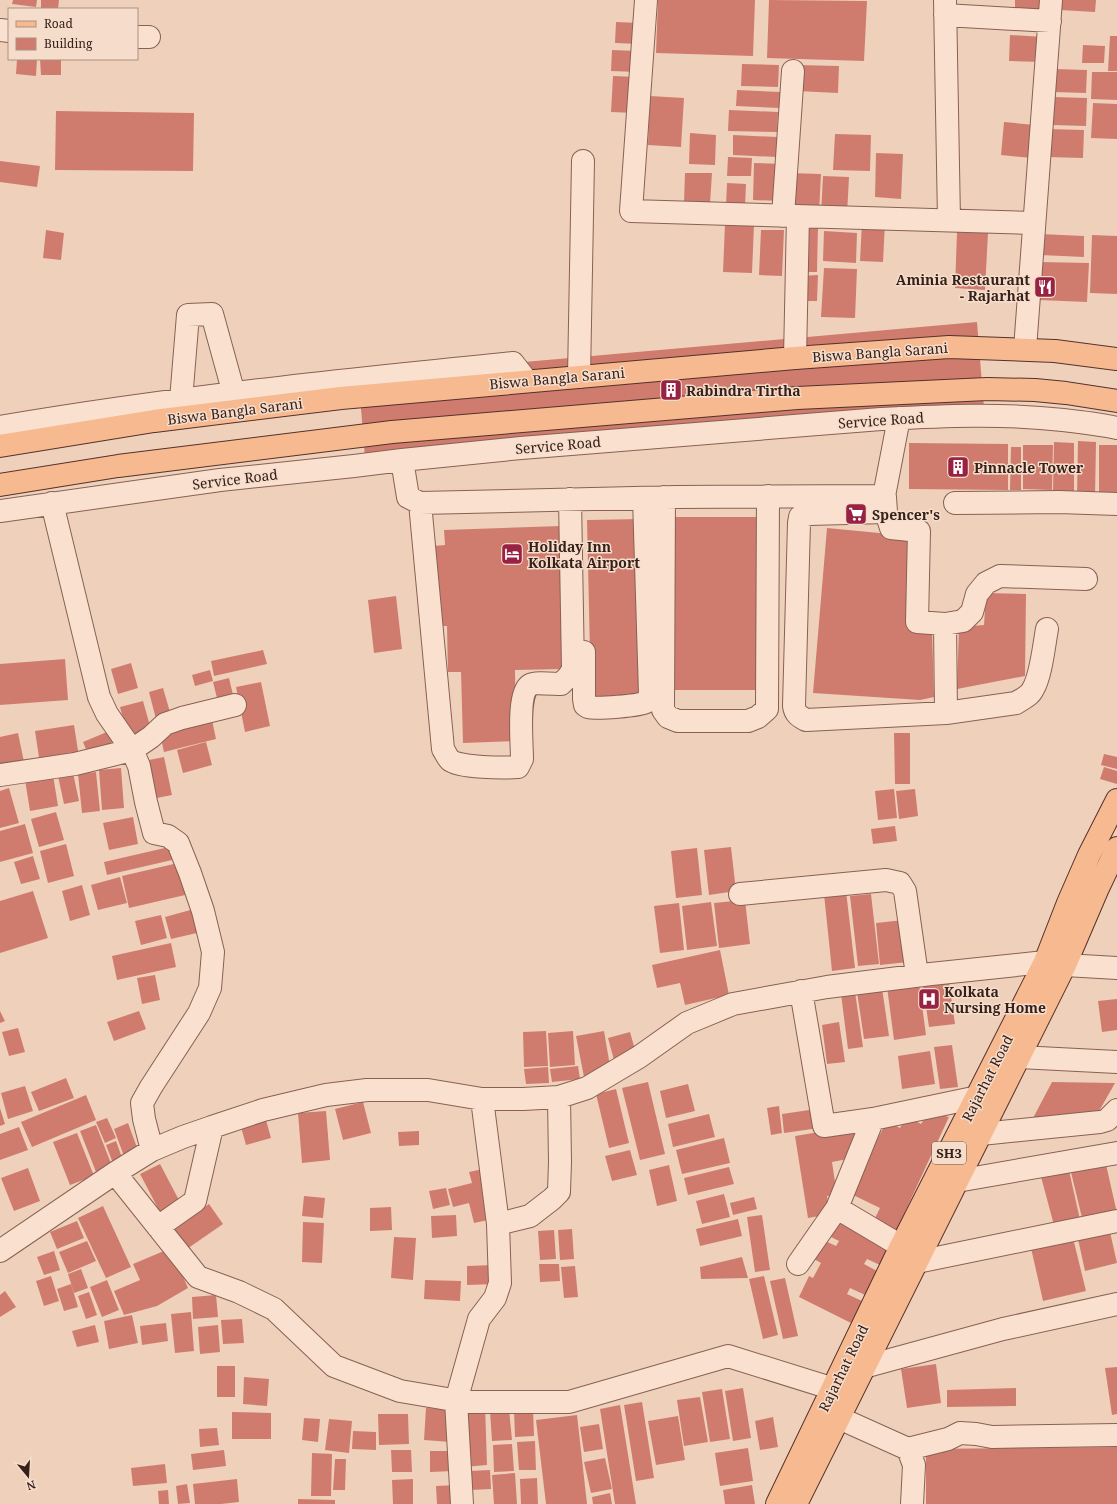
<svg xmlns="http://www.w3.org/2000/svg" width="1117" height="1504" font-family="'Noto Serif',serif">
  <rect width="100%" height="100%" fill="#efd1bb"/>
  <!-- building -->
  <path fill="#cf7c6f" d="M13 0H37L36 7 12 4Z
    M41 0H59L58 9H41Z
    M658 0H755L753 56 656 53Z
    M769 0 867 1 864 61 767 58Z
    M1015 0H1045V11L1015 9Z
    M1060 0H1096L1095 12 1060 10Z
    M616 22 639 23V44L615 43Z
    M1010 35 1044 37 1043 62 1009 61Z
    M1110 36H1117V71H1108Z
    M1083 45 1105 46 1104 63H1082Z
    M612 50 638 51 637 72 611 71Z
    M17 59H37L36 76 16 74Z
    M40 59H61V75H41Z
    M742 64 779 65 778 87 741 86Z
    M798 65 839 66 838 93 797 91Z
    M1055 69 1087 70 1086 93 1054 92Z
    M1092 72H1117V100L1091 99Z
    M613 76 637 77 635 113 611 112Z
    M737 90 781 92 780 108 736 106Z
    M650 96 684 98 681 147 648 145Z
    M1053 97 1087 98 1086 126 1052 125Z
    M1093 103 1117 104V139L1091 138Z
    M729 110 778 112 777 132 728 131Z
    M56 111 194 113 193 171 55 170Z
    M1004 122 1035 125 1032 158 1001 155Z
    M1048 129 1084 130 1083 158 1047 157Z
    M690 133 716 135 715 165 689 164Z
    M835 134 871 135 870 171 833 170Z
    M733 135 778 137 777 157 733 155Z
    M876 153 903 154 901 199 875 197Z
    M728 157 752 158 751 176H727Z
    M0 161 40 166 37 187 0 182Z
    M754 163 783 164 781 201 753 200Z
    M685 173H712L710 204 684 203Z
    M789 173 821 174 819 213 788 212Z
    M823 176 849 177 847 215 821 214Z
    M727 183 746 184 745 207 726 206Z
    M862 222H885L883 262 860 261Z
    M725 224 754 225 752 273 723 272Z
    M802 225 818 226 817 272H800Z
    M46 230 64 233 61 260 43 258Z
    M761 230H784L782 276 759 275Z
    M824 231 857 233 856 263 823 261Z
    M957 232 988 233 985 290 955 288Z
    M1040 234 1084 236V257L1040 255Z
    M1092 235 1117 236V294L1090 293Z
    M1040 262 1089 263 1087 302 1039 300Z
    M824 268 857 269 855 318 821 317Z
    M818 275 817 301H800V276Z
    M977 322 984 408 365 458 358 372 513 363Z
    M1078 441 1096 442 1095 497H1077Z
    M1054 442 1074 443V494L1053 493Z
    M909 443 1008 444V490L909 489Z
    M1023 445H1053L1052 490 1023 489Z
    M1099 445H1117V497L1099 496Z
    M1011 447H1021V490H1010Z
    M671 517H763V690H670Z
    M640 519 643 697 591 698 587 520Z
    M561 526 565 669 515 670 516 741 463 743 461 672H448L447 626H436L434 546 445 545 444 530Z
    M827 528 911 536 932 629 934 697 920 700 813 693Z
    M986 593 1026 594 1025 676 957 689 959 627 984 625Z
    M396 596 402 649 374 653 368 600Z
    M263 650 267 664 214 676 211 661Z
    M65 659 68 700 0 705V664Z
    M131 663 138 688 118 694 111 669Z
    M210 670 213 681 195 686 192 675Z
    M229 678 234 699 218 702 213 682Z
    M261 682 270 726 245 732 236 687Z
    M163 688 172 719 157 723 149 692Z
    M143 701 152 733 128 738 120 707Z
    M212 720 216 739 164 752 160 734Z
    M74 725 79 757 40 764 35 731Z
    M114 729 121 746 90 759 83 742Z
    M18 733 24 762 0 767V737Z
    M894 733H910V784H895Z
    M206 742 212 765 183 773 177 750Z
    M1104 754 1117 757V769L1101 765Z
    M164 757 172 795 152 799 144 761Z
    M1104 767 1117 771V784L1100 779Z
    M121 768 124 808 102 810 99 770Z
    M96 772 100 811 82 813 78 774Z
    M73 773 79 801 64 804 58 776Z
    M53 775 58 806 30 811 25 780Z
    M9 788 19 823 0 828V791Z
    M894 789 897 818 878 820 875 791Z
    M915 789 918 816 899 819 896 791Z
    M56 812 64 840 39 847 31 819Z
    M133 817 138 844 109 850 103 823Z
    M25 824 33 853 0 862V831Z
    M895 826 897 841 873 844 871 829Z
    M66 844 74 876 48 883 40 851Z
    M169 847 172 860 107 875 104 862Z
    M731 847 736 891 709 895 704 850Z
    M697 848 702 895 676 898 671 851Z
    M33 856 40 879 21 884 14 862Z
    M178 863 185 895 129 908 122 876Z
    M120 877 127 903 98 910 91 885Z
    M82 885 90 915 70 921 62 891Z
    M33 891 48 938 0 953V901Z
    M846 891 855 968 832 971 824 894Z
    M871 894 879 964 858 966 850 896Z
    M745 900 750 944 719 948 714 903Z
    M711 902 717 946 687 950 682 906Z
    M679 903 684 950 660 953 654 906Z
    M194 909 201 932 171 939 165 917Z
    M161 915 167 938 141 945 135 921Z
    M904 920 908 962 880 965 876 923Z
    M171 943 176 967 117 980 112 956Z
    M720 950 729 995 685 1005 680 983 657 988 652 965Z
    M155 975 160 1000 142 1004 137 978Z
    M949 982 955 1024 929 1027 923 986Z
    M919 983 926 1035 894 1040 887 987Z
    M882 988 889 1036 864 1039 857 992Z
    M855 992 863 1047 848 1049 841 994Z
    M1117 999V1030L1102 1032 1098 1001Z
    M0 1011 5 1021 0 1023Z
    M139 1011 146 1029 114 1041 107 1022Z
    M839 1022 845 1062 827 1064 822 1025Z
    M18 1028 25 1052 9 1056 2 1032Z
    M546 1031 548 1066 524 1067 523 1032Z
    M573 1031 575 1065 550 1067 548 1033Z
    M604 1031 611 1072 584 1077 576 1036Z
    M630 1032 636 1053 614 1060 608 1038Z
    M952 1045 958 1087 940 1089 934 1047Z
    M930 1051 935 1084 902 1089 898 1056Z
    M578 1066 580 1079 552 1082 550 1069Z
    M548 1067 549 1083 526 1084 524 1069Z
    M66 1078 74 1098 39 1111 31 1092Z
    M648 1082 665 1154 640 1160 622 1088Z
    M1052 1082 1115 1083 1094 1120H1032Z
    M688 1084 695 1111 666 1118 660 1091Z
    M25 1086 33 1111 8 1119 1 1093Z
    M616 1089 629 1143 609 1148 596 1094Z
    M86 1095 96 1120 32 1147 21 1122Z
    M363 1102 371 1133 343 1140 335 1109Z
    M779 1106 782 1133 771 1135 767 1108Z
    M0 1108 5 1124 0 1126Z
    M816 1109 819 1128 784 1133 782 1114Z
    M326 1111 330 1160 302 1163 298 1113Z
    M929 1112 949 1117 896 1231 874 1220 880 1208 849 1193 887 1121 900 1128 906 1116 921 1124Z
    M709 1114 715 1137 673 1147 668 1124Z
    M107 1118 116 1138 105 1143 96 1122Z
    M266 1120 271 1138 246 1145 241 1127Z
    M128 1123 139 1153 125 1159 114 1129Z
    M96 1125 114 1171 98 1177 80 1131Z
    M856 1126 859 1144 853 1158 832 1162 837 1195 827 1196 830 1214 808 1218 795 1136Z
    M19 1127 28 1150 0 1160V1134Z
    M419 1131V1145L399 1146 398 1132Z
    M77 1133 94 1176 70 1185 53 1142Z
    M724 1138 730 1163 682 1174 676 1150Z
    M116 1141 124 1163 114 1166 106 1145Z
    M630 1150 637 1175 612 1181 605 1156Z
    M1105 1160 1117 1213 1083 1222 1070 1168Z
    M160 1164 181 1204 161 1214 140 1174Z
    M669 1165 677 1201 657 1206 649 1170Z
    M1068 1166 1081 1224 1055 1229 1040 1173Z
    M729 1167 734 1184 688 1195 684 1178Z
    M28 1168 40 1201 14 1211 1 1178Z
    M483 1169 488 1220 474 1223 469 1203 453 1207 448 1189 472 1183 469 1172Z
    M446 1188 450 1205 433 1209 429 1191Z
    M724 1194 730 1217 702 1224 696 1201Z
    M304 1196 325 1198 323 1218 302 1216Z
    M754 1197 757 1209 733 1215 730 1203Z
    M209 1204 223 1224 184 1251 170 1231Z
    M103 1206 131 1267 106 1278 78 1218Z
    M391 1207 392 1230 370 1231V1208Z
    M456 1215 457 1236 432 1238 431 1216Z
    M762 1215 770 1270 755 1272 747 1217Z
    M835 1218 890 1245 880 1265 867 1259 864 1264 877 1271 865 1295 850 1288 847 1294 862 1301 851 1323 799 1297 809 1276 813 1278 821 1263 812 1258 821 1239 836 1246 839 1241 827 1235Z
    M738 1219 742 1236 700 1246 696 1229Z
    M77 1221 84 1238 57 1249 50 1232Z
    M303 1222 324 1223 322 1263 302 1262Z
    M572 1229 574 1259 560 1260 558 1230Z
    M554 1230 556 1259 540 1260 538 1231Z
    M1110 1232 1117 1263 1085 1271 1078 1239Z
    M394 1237 416 1238 413 1280 391 1278Z
    M1073 1238 1086 1291 1043 1301 1031 1248Z
    M87 1241 96 1261 68 1273 59 1252Z
    M171 1248 188 1288 157 1306 124 1315 114 1291 140 1280 133 1264Z
    M54 1251 60 1270 44 1275 37 1257Z
    M742 1257 748 1278 701 1279 700 1267Z
    M539 1264H559L560 1281 540 1282Z
    M494 1265 495 1284 467 1285V1266Z
    M575 1266 578 1297 564 1298 561 1267Z
    M81 1269 88 1288 74 1293 68 1274Z
    M51 1276 59 1301 44 1306 36 1281Z
    M764 1276 778 1335 763 1339 749 1279Z
    M785 1278 798 1336 783 1339 770 1281Z
    M107 1280 119 1310 102 1317 90 1287Z
    M425 1280 461 1281 460 1301 424 1299Z
    M71 1284 78 1307 64 1311 57 1289Z
    M5 1291 16 1307 0 1317V1295Z
    M89 1292 97 1315 86 1319 78 1296Z
    M216 1295 218 1317 193 1319 192 1297Z
    M191 1312 194 1351 175 1353 171 1314Z
    M132 1315 138 1343 109 1349 104 1321Z
    M242 1319 244 1343 223 1344 221 1320Z
    M166 1323 168 1341 142 1345 140 1326Z
    M95 1325 99 1342 77 1347 72 1331Z
    M218 1325 220 1352 200 1354 198 1327Z
    M936 1364 941 1403 907 1408 901 1369Z
    M217 1366H235V1397H217Z
    M1117 1367V1414L1112 1415 1105 1368Z
    M244 1377 269 1379 267 1406 243 1404Z
    M743 1388 751 1438 733 1441 725 1391Z
    M1016 1388V1406L947 1407V1390Z
    M722 1389 730 1439 710 1442 702 1392Z
    M700 1397 708 1442 684 1446 677 1400Z
    M642 1402 654 1478 636 1481 624 1405Z
    M485 1405 487 1465 464 1467 462 1406Z
    M620 1405 636 1504H615L600 1409Z
    M426 1408 453 1409 451 1442 424 1440Z
    M509 1409 512 1440 492 1441 490 1411Z
    M533 1409 534 1436 515 1437 514 1410Z
    M232 1412 271 1413V1439H232Z
    M378 1414H408L409 1444 379 1445Z
    M577 1415 587 1504H546L536 1420Z
    M678 1416 685 1460 656 1465 648 1421Z
    M773 1417 778 1447 760 1450 755 1421Z
    M304 1418 320 1419 318 1442 302 1440Z
    M329 1419 352 1421 349 1453 325 1450Z
    M599 1424 603 1449 584 1452 580 1427Z
    M217 1428 219 1445 200 1447 199 1429Z
    M353 1431 376 1432V1450L352 1449Z
    M535 1441 536 1470H519L517 1442Z
    M512 1444 514 1471 494 1472 493 1445Z
    M1117 1447V1504H926V1449Z
    M748 1448 753 1481 720 1486 715 1453Z
    M224 1450 226 1466 193 1470 191 1454Z
    M391 1450H411L412 1472H392Z
    M430 1451H453V1471L430 1472Z
    M312 1453 332 1454 331 1496H311Z
    M605 1458 612 1489 591 1493 584 1462Z
    M335 1459H346L345 1490H333Z
    M165 1464 167 1483 133 1486 131 1468Z
    M490 1470 491 1489 470 1490 469 1471Z
    M515 1473 517 1504H494L492 1475Z
    M537 1478 538 1504H521L520 1479Z
    M237 1479 239 1502 221 1504H195L193 1484Z
    M413 1479V1504H393L392 1480Z
    M187 1484 190 1503 178 1504 176 1486Z
    M457 1485 458 1504H437L436 1486Z
    M752 1485 755 1504H725L723 1490Z
    M168 1490 169 1504H159L158 1491Z
    M610 1493 612 1504H593L592 1497Z
    M298 1499 335 1500V1504H298Z"/>
  <g fill="none" stroke-linecap="round" stroke-linejoin="round">
    <!-- minor casing -->
    <g stroke="#876154" stroke-width="24">
      <path id="minor" d="M646 0 631 211 1034 223
        M945 0 949 220
        M945 15 1050 21
        M0 30 9 31
        M137 37H149
        M783 216 793 71
        M1025 349 1051 0
        M795 358 798 216
        M579 377 583 161
        M181 400 188 315 212 314 234 394
        M0 427C170 398 342 380 513 363L527 381
        M402 460 408 497 420 503 676 497 884 496 899 418
        M664 497 663 710 668 717 678 721H748L758 717 767 709 768 496
        M885 497 886 512 891 528 919 531 917 622 945 624 946 713
        M52 503 99 697 107 714 132 750 139 766 146 802 154 833 168 836 178 843 190 873 203 911 213 952 210 988 199 1013 151 1087 142 1103 144 1119 152 1150
        M420 503 443 749C445 752 447 757 450 760 459 768 505 768 518 767L522 759C522 744 517 693 530 685 535 682 554 684 561 684L569 676 573 669 570 499
        M955 503 1059 502 1117 504
        M0 511 220 480 354 466 402 460 521 448 881 419C942 416 1002 413 1063 420 1081 422 1099 424 1117 428
        M886 512 809 514 800 517 799 523 794 706C795 714 799 716 806 720L946 713 1016 703C1022 699 1030 696 1033 689 1041 676 1044 645 1047 629
        M945 624 963 621 972 612 977 594 986 583 1000 576 1086 579
        M584 652V699L585 705 588 707C597 709 639 706 646 702 648 700 649 697 650 694L644 498
        M0 775 75 764 132 750 151 737 165 724 182 718 235 705
        M740 894 886 880 900 883 905 891 917 975
        M801 991 824 1126 873 1119 978 1097
        M1019 1057 1117 1062
        M482 1099 498 1224 530 1216 552 1199 559 1192 560 1162 559 1097
        M873 1119 837 1208 901 1246
        M964 1134H981L1100 1122 1107 1120 1117 1110
        M115 1173 198 1277 239 1292 274 1309 334 1366 400 1391 465 1402H569L728 1356 850 1394
        M957 1181 1117 1153
        M158 1227 195 1201 212 1127 263 1110 326 1095 367 1090H428L482 1099H523L559 1097 587 1088 639 1057 687 1023 733 1004 827 987 931 974 1045 962 1065 965 1117 968
        M0 1251 115 1173 152 1150 183 1137 212 1127
        M917 1262 1117 1221
        M798 1264 837 1208
        M864 1367 1003 1329 1117 1304
        M839 1418 908 1449 948 1439 960 1433 976 1434 992 1437 1117 1435
        M908 1449 914 1465 912 1504
        M462 1504 456 1401 479 1319 495 1298 500 1283 498 1224"/>
    </g>
    <!-- major casing -->
    <g stroke="#54312a" stroke-width="24">
      <path id="major" d="M0 446 154 421 341 398 795 358 949 347 1055 351 1117 359
        M0 485 118 466 392 432 797 398 987 389 1035 390 1066 393 1117 401
        M777 1504 901 1246 1045 962 1068 903 1089 855 1117 800
        M796 1504 1065 965 1098 888 1117 848"/>
    </g>
    <!-- minor -->
    <use href="#minor" stroke="#fae0ce" stroke-width="22"/>
    <!-- major -->
    <use href="#major" stroke="#f6b990" stroke-width="22"/>
  </g>
  <!-- icons -->
  <defs>
    <g id="restaurant-square" transform="scale(1.15)"><rect x="-9" y="-9" width="18" height="18" rx="4" fill="#982244" stroke="#f6ddcb"/><path d="M-5-6h1v4h1v-4h1v4h1v-4h1v5L-1.5 .5V6h-2V.5L-5-1ZM5-6V6H3V1.5H1.5Q1.5-4 5-6Z" fill="#fff"/></g>
    <g id="building-square" transform="scale(1.15)"><rect x="-9" y="-9" width="18" height="18" rx="4" fill="#982244" stroke="#f6ddcb"/><path d="M-4-6H4V6H1V3H-1V6H-4ZM-2.5-4.3h1.7v1.8h-1.7ZM.8-4.3h1.7v1.8H.8ZM-2.5-1h1.7V.8h-1.7ZM.8-1h1.7V.8H.8Z" fill="#fff"/></g>
    <g id="supermarket-square" transform="scale(1.15)"><rect x="-9" y="-9" width="18" height="18" rx="4" fill="#982244" stroke="#f6ddcb"/><path d="M-6-5.5h2.5l.6 2H6L4.5 2H-2.5L-4.4-4H-6ZM-1.5 3.2a1.3 1.3 0 1 0 .1 0ZM3 3.2a1.3 1.3 0 1 0 .1 0Z" fill="#fff"/></g>
    <g id="hotel-square" transform="scale(1.15)"><rect x="-9" y="-9" width="18" height="18" rx="4" fill="#982244" stroke="#f6ddcb"/><path d="M-6-4.5h1.5V1H6V5H4.5V3h-9V5H-6ZM-4 0a1.8 1.8 0 1 1 3.6 0ZM.5 0V-2.5h3Q6-2.5 6 0Z" fill="#fff"/></g>
    <g id="hospital-square" transform="scale(1.15)"><rect x="-9" y="-9" width="18" height="18" rx="4" fill="#982244" stroke="#f6ddcb"/><path d="M-5-5h3v3.5h4V-5h3V5h-3V1.5h-4V5h-3Z" fill="#fff"/></g>
  </defs>
  <g fill-rule="evenodd">
    <use href="#restaurant-square" x="1045" y="287"/>
    <use href="#building-square" x="671" y="390"/>
    <use href="#building-square" x="958" y="467"/>
    <use href="#supermarket-square" x="856" y="514"/>
    <use href="#hotel-square" x="512" y="554"/>
    <use href="#hospital-square" x="929" y="999"/>
  </g>
  <g text-anchor="middle" dominant-baseline="central" stroke-width="3" stroke-linejoin="round" paint-order="stroke">
    <!-- shield labels -->
    <rect fill="#f6ddcb" stroke="#6f594f" stroke-width="1" x="932" y="1142" width="34" height="22" rx="3"/>
    <g font-size="13" font-weight="bold" fill="#35201a">
      <text x="949" y="1153">SH3</text>
    </g>
    <!-- poi labels -->
    <g font-size="14" font-weight="bold" fill="#35201a" stroke="#f6ddcb" text-anchor="start">
      <text x="1030" y="279" text-anchor="end">Aminia Restaurant<tspan x="1030" dy="16">- Rajarhat</tspan></text>
      <text x="686" y="390">Rabindra Tirtha</text>
      <text x="974" y="467">Pinnacle Tower</text>
      <text x="872" y="514">Spencer's</text>
      <text x="528" y="546">Holiday Inn<tspan x="528" dy="16">Kolkata Airport</tspan></text>
      <text x="944" y="991">Kolkata<tspan x="944" dy="16">Nursing Home</tspan></text>
    </g>
    <!-- street labels -->
    <g font-size="14" fill="#35201a" stroke="#f6ddcb">
      <text transform="translate(880 352) rotate(-4)">Biswa Bangla Sarani</text>
      <text transform="translate(557 378) rotate(-5)">Biswa Bangla Sarani</text>
      <text transform="translate(235 411) rotate(-7)">Biswa Bangla Sarani</text>
      <text transform="translate(881 420) rotate(-4)">Service Road</text>
      <text transform="translate(558 445) rotate(-5)">Service Road</text>
      <text transform="translate(235 479) rotate(-7)">Service Road</text>
      <text transform="translate(987 1078) rotate(-63)">Rajarhat Road</text>
      <text transform="translate(843 1368) rotate(-64)">Rajarhat Road</text>
    </g>
  </g>
  <!-- legend -->
  <rect x="8" y="8" width="130" height="52" fill="#f6ddcb" stroke="#a99184"/>
  <rect x="16" y="21" width="20" height="6" fill="#f6b990" stroke="#a99184"/>
  <text x="44" y="28" font-size="12" fill="#35201a">Road</text>
  <rect x="16" y="38" width="20" height="12" fill="#cf7c6f" stroke="#a99184"/>
  <text x="44" y="48" font-size="12" fill="#35201a">Building</text>
  <!-- north arrow -->
  <g transform="translate(28 1476) rotate(162)" stroke="#f6ddcb" stroke-width="3" paint-order="stroke">
  <path d="M0-3L7 15L0 10L-7 15Z" fill="#35201a"/>
  <text y="-6" font-size="11" font-weight="bold" text-anchor="middle" fill="#35201a">N</text>
  </g>
</svg>
